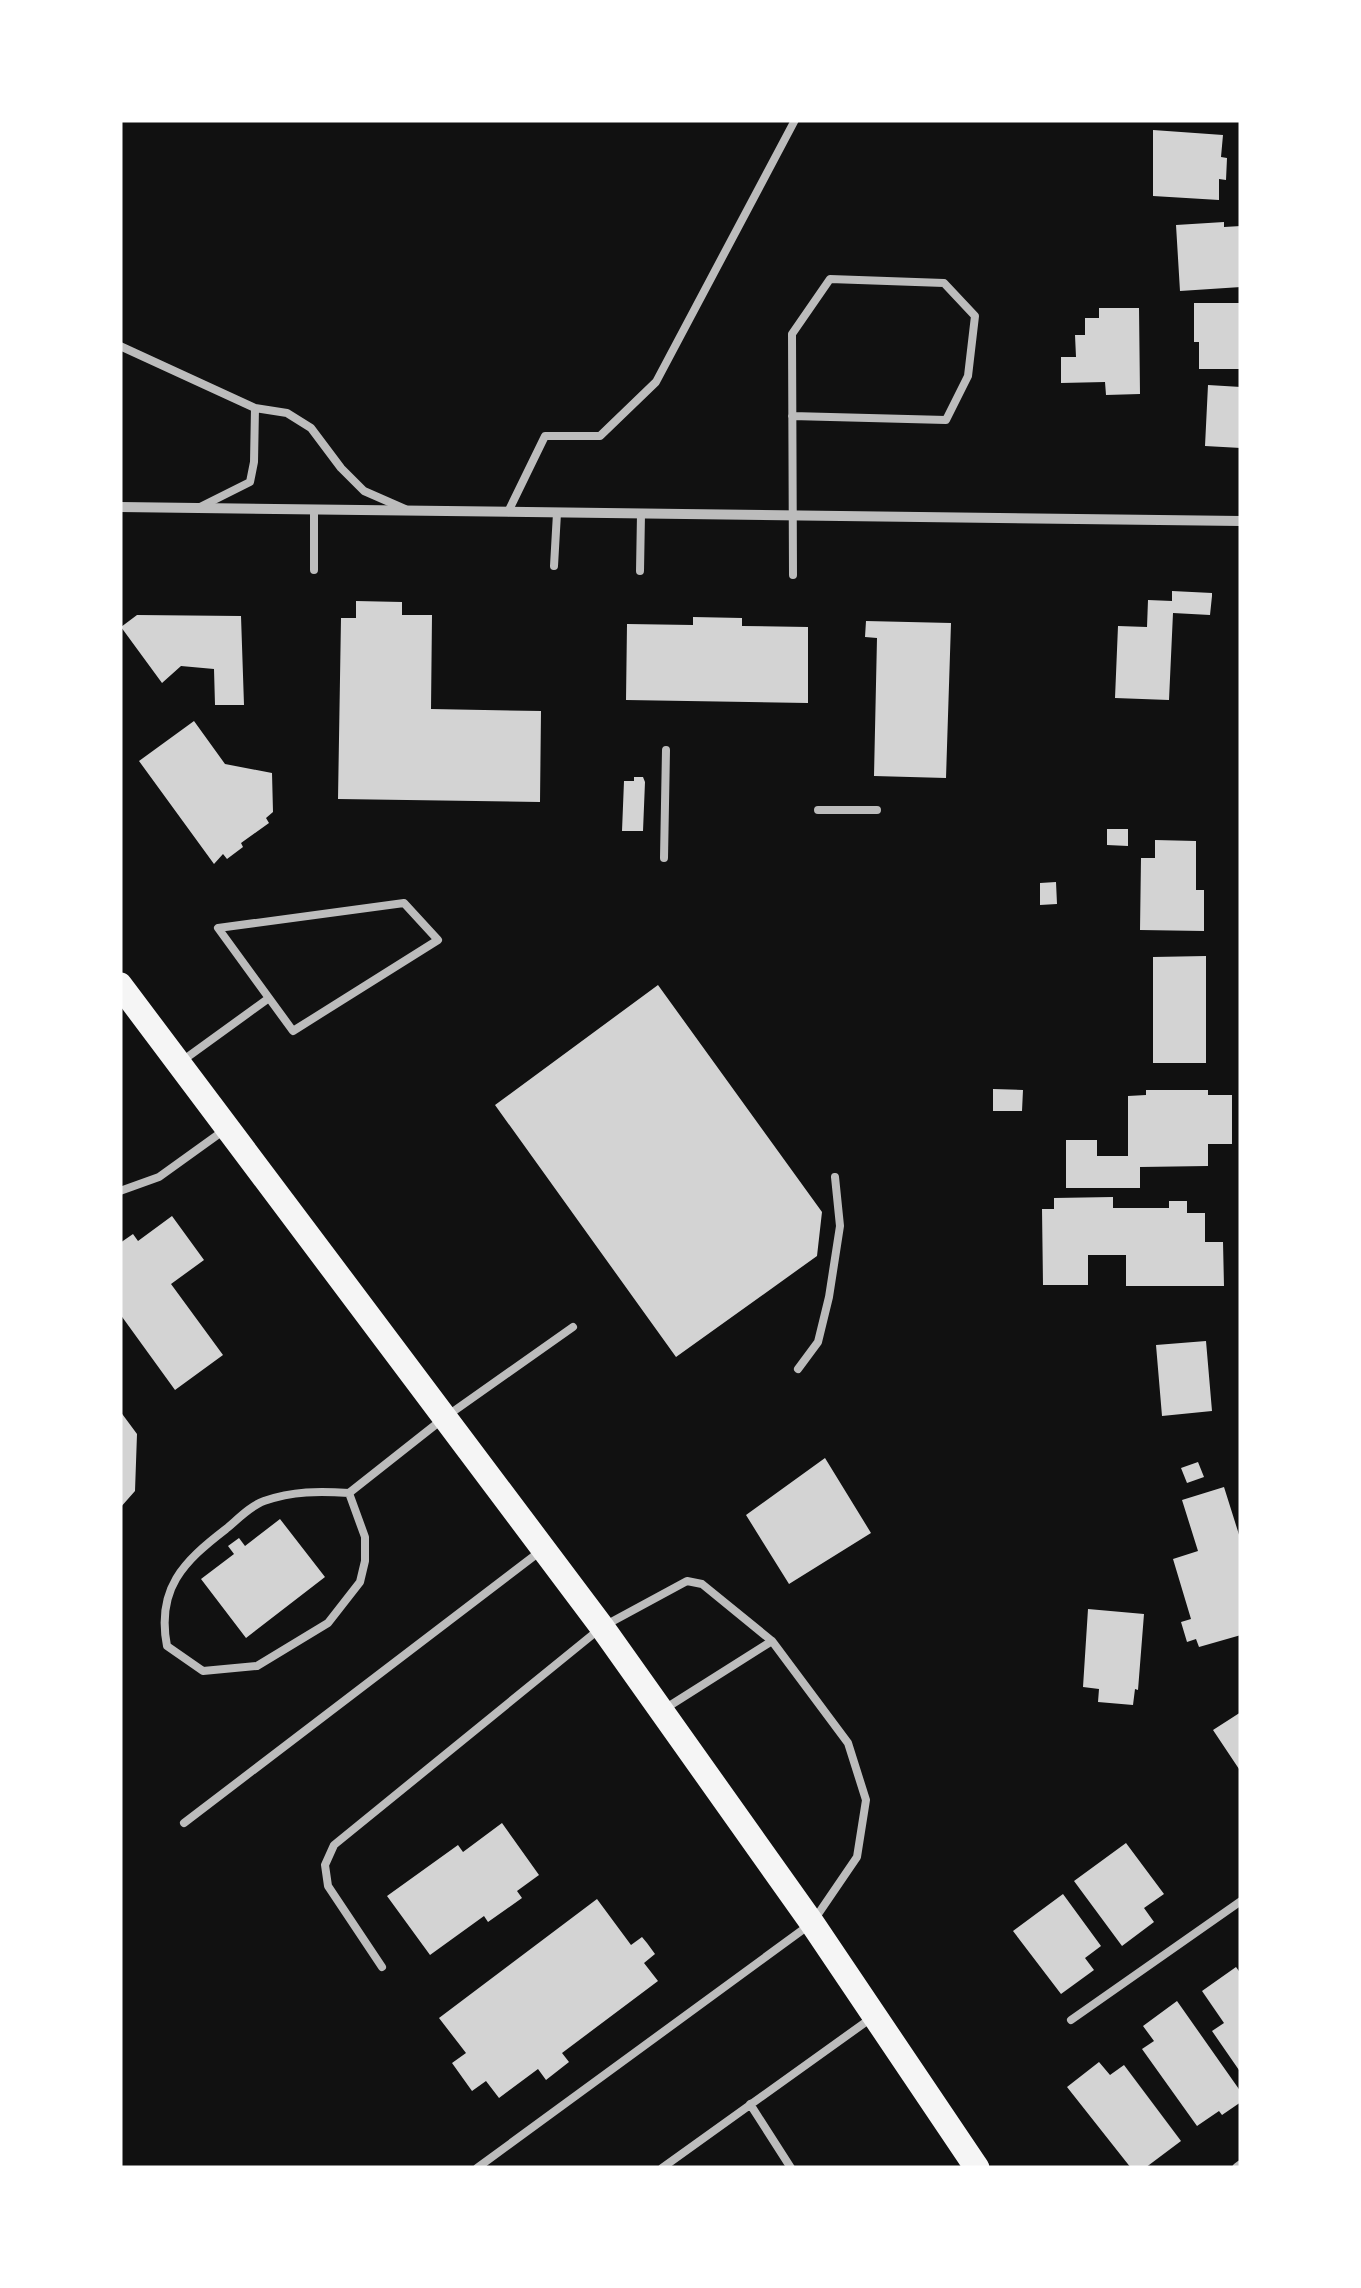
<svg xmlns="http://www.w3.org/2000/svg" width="1361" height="2288" font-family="Barlow,sans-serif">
  <rect width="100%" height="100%" fill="#111"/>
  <!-- building -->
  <path fill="#d3d3d3" d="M1153 130 1223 135 1221 157 1227 158 1226 180 1219 179V200L1153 196Z
    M1224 222V227L1241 226V287L1180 291 1176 225Z
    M1194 303H1241V369H1199V342H1194Z
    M1099 308H1139L1140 394 1106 395 1105 382 1061 383V357H1076L1075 335H1085V318H1099Z
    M1208 385 1241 387V448L1205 446Z
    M1172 591 1212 593V596L1210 615 1173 613 1169 700 1115 698 1118 626 1147 627 1148 600 1172 601Z
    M356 601 402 602V615H432L431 709 541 711 540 802 338 799 341 618H356Z
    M137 615 241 616 244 705H215L214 669 181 666 162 683 121 627Z
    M693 617 742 618V626L808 627V703L626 700 627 624 693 625Z
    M866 621 951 623 946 778 874 776 877 638 865 637Z
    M194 721 225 764 272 773 273 812 266 818 269 823 241 843 243 847 227 859 223 854 214 864 139 761Z
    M634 777H643L645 782 643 831H622L624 781H634Z
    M1107 829H1128V846L1107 845Z
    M1155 840 1196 841V890H1204V931L1140 930 1141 858H1155Z
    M1056 882 1057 904 1040 905V883Z
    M1206 956V1063H1153V957Z
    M658 985 822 1212 817 1256 676 1357 495 1105Z
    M993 1089 1023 1090 1022 1111H993Z
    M1146 1090H1208V1095H1232V1144H1208V1166L1140 1167V1188H1066V1140H1097V1156H1128V1096L1146 1095Z
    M1113 1197V1208H1169V1201H1187V1213H1205V1242H1223L1224 1286H1126V1255H1088V1285H1043L1042 1209H1054V1198Z
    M172 1216 204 1260 171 1284 223 1355 175 1390 120 1314V1243L133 1234 138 1241Z
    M1206 1341 1212 1411 1162 1416 1156 1345Z
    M120 1411 137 1434 135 1491 120 1508Z
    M825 1458 871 1533 789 1584 746 1515Z
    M1198 1462 1204 1477 1187 1483 1181 1468Z
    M1224 1487 1241 1541V1635L1199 1647 1196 1639 1187 1642 1181 1622 1191 1619 1173 1559 1198 1551 1182 1500Z
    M280 1519 325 1577 246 1638 201 1579 234 1554 228 1546 239 1538 245 1546Z
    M1088 1609 1144 1614 1138 1690 1135 1689 1133 1705 1098 1702 1099 1689 1083 1687Z
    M1241 1712V1772L1213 1730Z
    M502 1823 539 1875 517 1891 522 1898 488 1922 484 1916 430 1955 387 1896 458 1845 463 1852Z
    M1126 1843 1164 1894 1144 1908 1154 1922 1122 1946 1074 1881Z
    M1063 1894 1101 1946 1085 1958 1094 1970 1061 1994 1013 1931Z
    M597 1899 631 1945 642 1937 647 1943 655 1954 644 1963 658 1981 562 2053 569 2062 546 2080 538 2069 499 2098 486 2081 472 2091 452 2063 466 2053 439 2018Z
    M1236 1967 1241 1974V2073L1212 2031 1224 2023 1202 1991Z
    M1177 2001 1241 2092V2102L1222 2115 1219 2111 1197 2126 1142 2049 1154 2041 1143 2026Z
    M1099 2062 1110 2075 1124 2065 1181 2141 1145 2168H1131L1067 2087Z"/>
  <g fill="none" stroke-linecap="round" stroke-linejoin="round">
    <!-- service -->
    <path stroke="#bcbcbc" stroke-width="8" d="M120 346 255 408 287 413 311 428 341 468 364 491 405 509
      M792 416 946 420 968 376 975 316 944 283 830 279 792 334 793 575
      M200 507 250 482 254 462 255 408
      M314 510V570
      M508 512 545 436H600L656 382 795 120
      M554 566 557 513
      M640 571 641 514
      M818 810H877
      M664 858 666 750
      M404 903 438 940 293 1031 218 928Z
      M182 1061 269 998
      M120 1191 159 1177 223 1131
      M798 1369 818 1342 829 1297 840 1226 835 1177
      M349 1493 365 1537V1561L360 1582 328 1623 257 1666 203 1671 167 1646C156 1589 183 1562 226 1529 237 1520 250 1506 264 1501 293 1491 319 1491 349 1493L444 1418 573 1327
      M666 1708 772 1641
      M184 1823 538 1553
      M382 1967 328 1886 325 1865 334 1845 602 1627 687 1581 702 1584 772 1641 848 1743 866 1800 857 1857 812 1923 477 2168
      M1071 2020 1241 1901
      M750 2104 791 2168
      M662 2168 870 2019"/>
    <!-- minor -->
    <path stroke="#bcbcbc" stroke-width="10" d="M120 507 1241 521
      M1237 2168 1241 2165"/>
    <!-- trunk -->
    <path stroke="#f5f5f5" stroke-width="25" d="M120 985 602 1627 812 1923 977 2168"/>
  </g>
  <!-- border -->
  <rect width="1361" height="2288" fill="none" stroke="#ffffff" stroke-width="245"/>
</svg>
